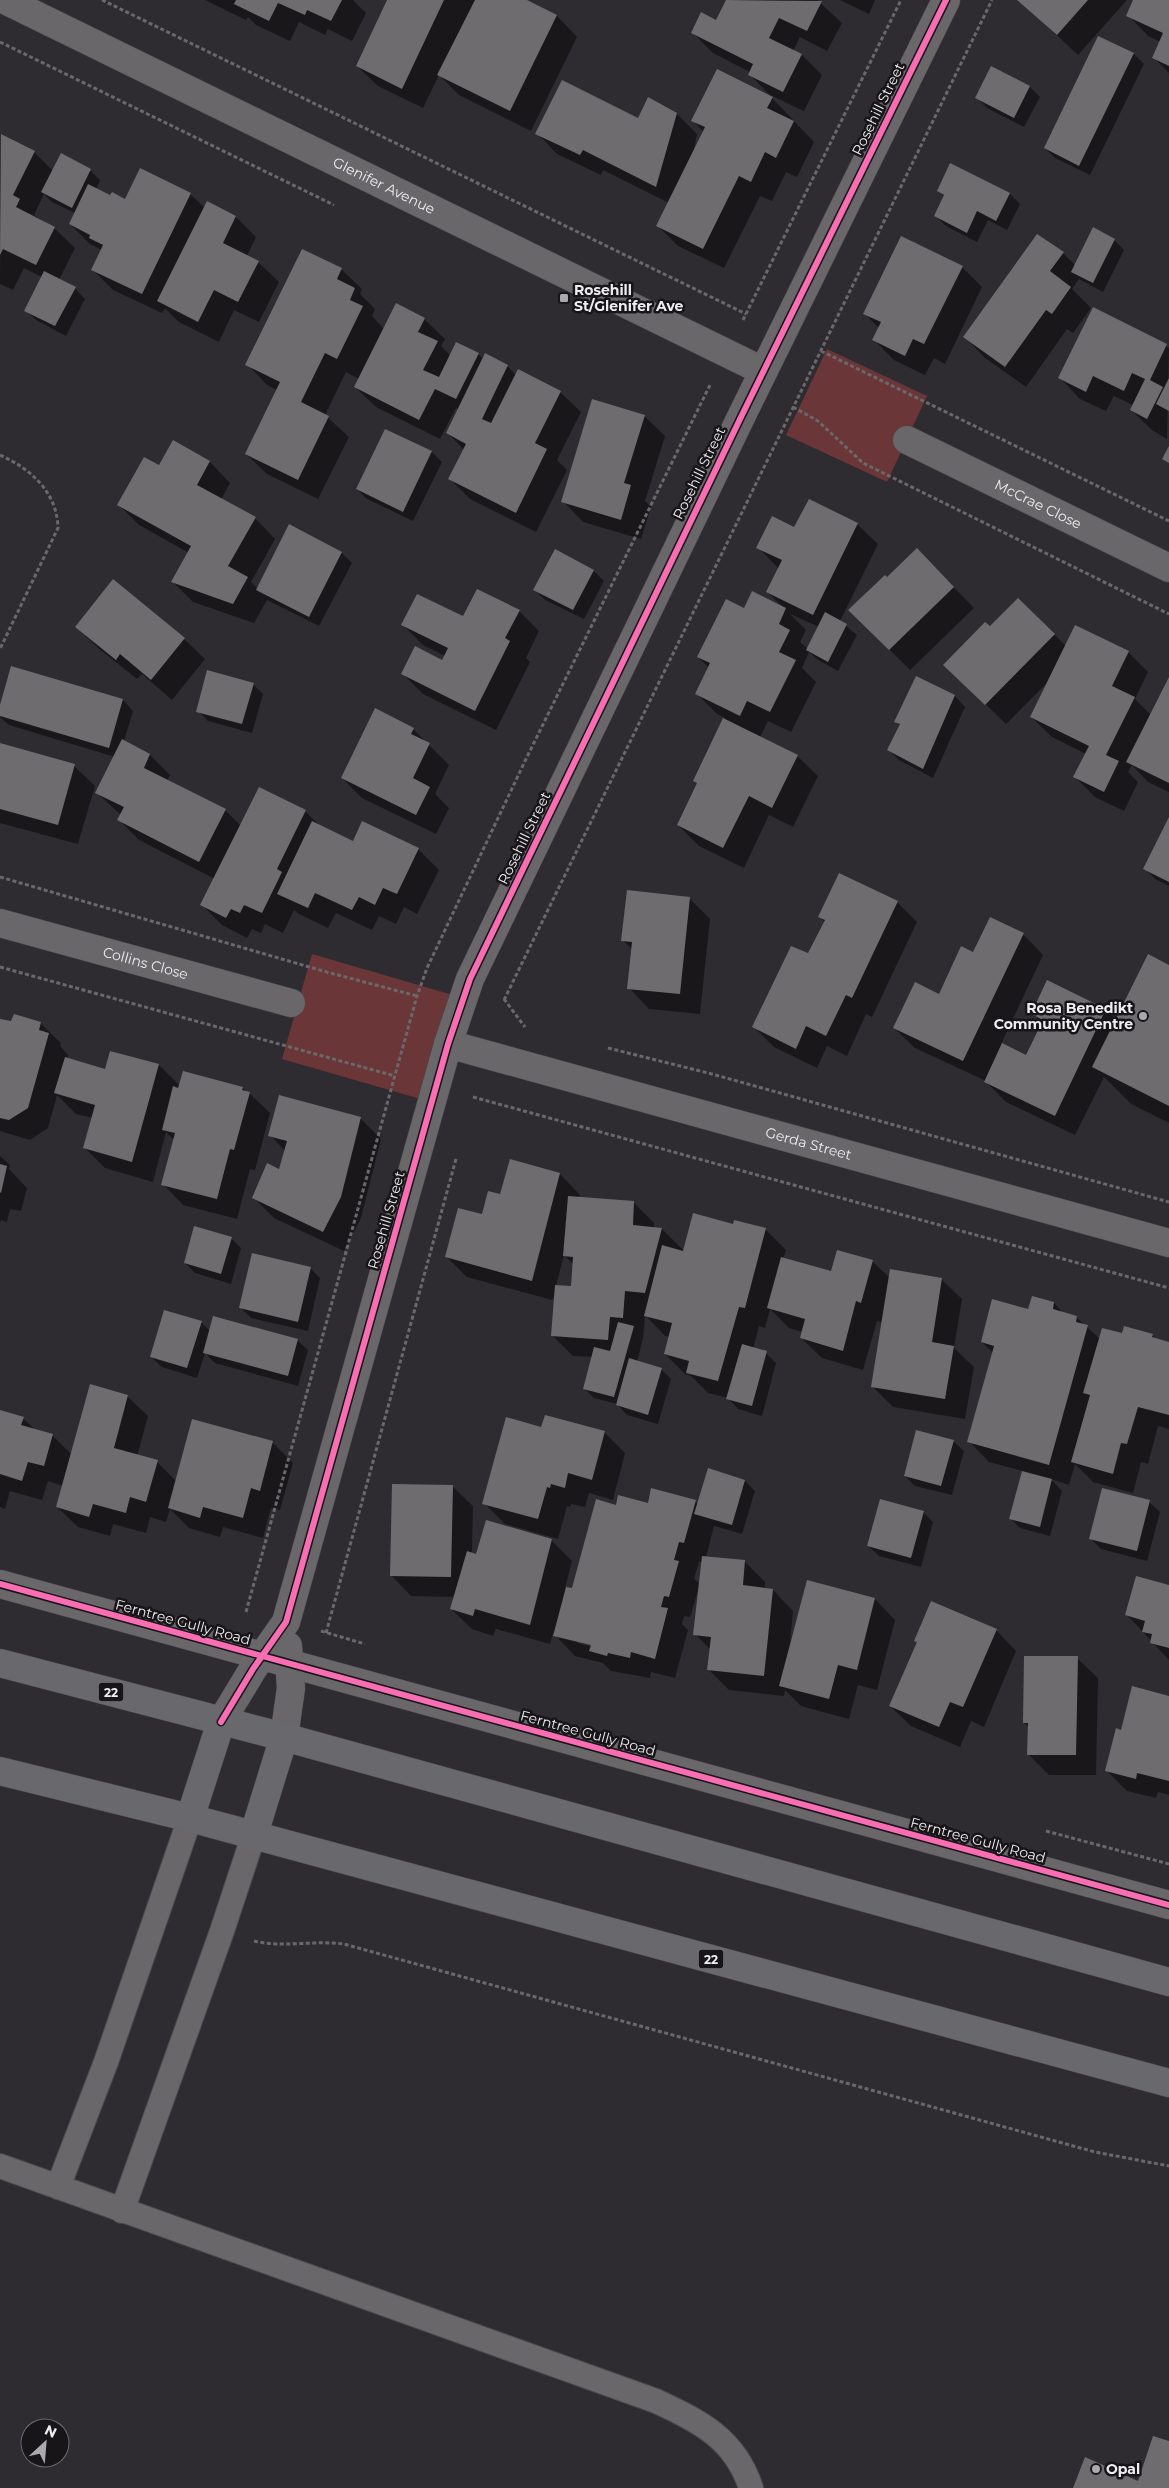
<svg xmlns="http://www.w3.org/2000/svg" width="1169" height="2488" font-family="Montserrat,sans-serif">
  <rect width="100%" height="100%" fill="#2f2c31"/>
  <!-- green -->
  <path fill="#6a3638" d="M827 349 927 396 887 482 786 435Z
    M312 954 463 998 431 1102 282 1059Z"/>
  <!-- shadow -->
  <path fill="#0007" fill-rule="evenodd" d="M205 0H353L366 13 352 41 328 29 325 35 299 22 290 41 256 25 248 17 246 20Z
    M389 0H524L557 16 577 37 531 131 459 95 439 75 423 108 378 86 357 66Z
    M728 0H817L842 23 827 51 800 37 793 51 802 55 822 75 804 111 770 95 749 74 750 72 713 53 692 32 717 22Z
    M840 0H875L869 14Z
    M1019 0H1127L1078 55Z
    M1135 0H1169V73L1154 58 1161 42 1148 36 1128 15Z
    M1099 37 1134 54 1144 64 1090 175 1055 158 1045 148Z
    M1030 87 1040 97 1024 127 987 108 977 98Z
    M772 98 814 142 797 177 786 172 772 201 760 196 724 268 678 246 658 226 669 203 603 170 601 175 557 154 537 133 677 114 697 134 693 155 704 132 693 121Z
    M1 136 34 152 53 171 90 170 100 180 96 190 111 197 126 200 190 194 205 208 207 203 236 217 256 237 247 256 258 262 279 282 259 322 234 310 219 342 179 322 165 308 162 313 113 290 92 269 102 250 90 244 70 224 75 213 52 202 44 194 34 215 54 228 75 248 59 280 75 288 85 299 66 336 36 320 26 310 42 277 24 268 13 290 0 284Z
    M951 165 1010 194 1020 204 1007 230 988 220 977 242 946 226 936 216 945 197 938 191Z
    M1114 240 1124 250 1103 292 1079 279 1072 289 1091 308 1073 333 1067 329 1026 387 985 358 965 337 1063 253 1075 265Z
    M962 267 982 287 945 364 934 358 925 375 894 360 874 340 879 328 864 313Z
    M341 269 362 289 360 294 375 309 372 316 384 329 424 319 445 339 441 346 451 356 478 354 484 360 507 366 516 375 560 392 581 412 557 460 567 470 536 532 470 499 450 479 464 450 448 433 459 410 456 408 440 439 376 407 355 387 359 379 346 372 325 415 349 437 318 499 267 474 246 454 277 390 267 385 247 364Z
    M1093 309 1169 348 1167 439 1152 430 1131 410 1133 405 1114 396 1106 411 1080 399 1060 378Z
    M644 416 665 436 645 501 651 507 641 539 583 522 563 501Z
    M386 431 432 452 442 462 413 521 367 499 357 489Z
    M173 442 210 462 230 483 221 500 255 518 275 539 251 582 258 589 290 526 342 553 352 563 319 626 267 600 254 623 193 602 173 582 189 553 139 525 119 505 160 467Z
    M857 524 878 544 840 621 857 635 838 671 818 660 809 652 802 668 816 682 791 732 768 721 760 737 797 756 818 776 793 827 769 815 744 868 699 846 678 825 698 785 694 781 725 718 717 714 696 693 709 668 698 657 744 609 783 607 767 592 779 569 758 547 795 529ZM790 614 819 627 808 649 800 642 806 630Z
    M555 551 594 571 604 581 584 619 545 600 535 590Z
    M938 571 974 608 910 670 850 610 887 579Z
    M113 581 184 639 205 659 172 700 142 674 137 679 97 647 76 627Z
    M1018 599 1066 646 1128 652 1148 672 1135 699 1151 715 1169 680V792L1148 782 1132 765 1128 772 1138 782 1124 811 1095 797 1074 776 1086 754 1052 737 1031 717 1047 683 1006 724 945 665 990 628Z
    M519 611 539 631 526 658 530 662 496 730 423 694 402 673 443 661 445 656 423 645 403 625Z
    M917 678 955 696 965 707 933 778 899 760 889 750 900 726 896 721Z
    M253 684 263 694 252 733 208 721 198 711Z
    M123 700 133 711 124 741 150 755 170 775 167 781 225 810 241 826 305 811 320 826 353 842 363 823 418 849 439 870 417 914 404 907 396 924 379 916 372 930 336 913 328 928 299 914 294 910 283 933 265 924 261 933 252 929 247 938 222 925 202 905 215 879 139 840 119 820 121 815 97 793 115 757 9 725 0 717V709Z
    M413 729 449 765 435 794 449 808 436 834 362 798 342 778Z
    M0 745 74 766 95 786 78 844 0 823Z
    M1169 820V886L1155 879 1145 868Z
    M690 899 710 919 700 1014 649 1009 629 988 633 950 622 940Z
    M897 902 917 922 872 1017 866 1014 847 1056 827 1046 817 1068 774 1047 754 1027 809 955 825 922 820 917Z
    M1023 934 1043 955 1001 1044 1026 1057 1043 1024 1033 1014 1106 1010 1116 1020 1169 966V1123L1131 1104 1104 1077 1075 1135 1006 1102 984 1080 915 1048 894 1028 939 995 974 954Z
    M0 1023H40L61 1043 60 1046 68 1055 67 1059 106 1070 159 1065 180 1086 242 1088 249 1093 270 1113 255 1170 250 1169 237 1219 183 1205 163 1184 174 1140 166 1132 153 1182 105 1168 85 1148 93 1118 76 1114 57 1095 48 1128 30 1140 0 1131Z
    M360 1118 381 1139 361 1218 344 1251 274 1218 254 1198 280 1171 285 1151 270 1135Z
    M0 1156 10 1165 9 1169 27 1188 21 1211 10 1209 7 1222 1 1220 0 1223Z
    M560 1174 580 1195 579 1198 634 1203 654 1223V1228L662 1229 684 1251 734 1225 765 1229 786 1250 783 1259 832 1272 872 1261 890 1278 941 1279 962 1299 954 1348 974 1367 965 1419 893 1407 872 1386 883 1323 877 1321 863 1370 822 1358 801 1338 803 1332 789 1328 770 1309 765 1328 759 1326 753 1349 766 1353 776 1363 762 1416 738 1409 728 1398 708 1393 691 1376 685 1374 665 1354 670 1337 665 1336 645 1315 643 1338 637 1362 661 1369 671 1379 658 1424 627 1415 617 1404 594 1398 584 1388 593 1357 573 1356 552 1335 556 1292 552 1300 467 1277 447 1257 501 1196ZM564 1255 574 1265 572 1288 556 1286Z
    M231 1238 241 1248 231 1284 195 1273 185 1263Z
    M310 1268 320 1278 308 1331 251 1318 241 1308Z
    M1054 1303 1064 1314 1076 1317 1100 1339 1122 1334 1152 1335 1157 1340 1169 1343V1429L1158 1426 1148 1464 1141 1462 1133 1493 1093 1482 1075 1464 1069 1485 1051 1479 1062 1491 1050 1536 1020 1528 1010 1518 1023 1471 989 1462 969 1441 993 1353 982 1342 1029 1310Z
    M201 1322 210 1331 297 1340 308 1350 298 1386 215 1363 205 1353 197 1378 162 1367 151 1357Z
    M127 1396 148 1416 137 1456 157 1462 176 1481 193 1421 273 1443 293 1463 280 1510 271 1508 263 1538 223 1527 220 1537 189 1528 170 1509 166 1522 150 1517 146 1533 113 1524 110 1536 78 1527 57 1507 63 1486 48 1481 42 1500 10 1491 5 1509 0 1507V1411L23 1418 35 1430 52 1435 72 1455Z
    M604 1432 625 1453 613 1500 589 1493 585 1507 571 1504 570 1507 567 1506 558 1539 505 1524 484 1503Z
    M953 1441 964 1451 952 1495 915 1486 905 1476Z
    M745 1481 755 1491 742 1534 714 1526 706 1557 745 1562 765 1582V1589L773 1590 793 1611 790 1642 808 1582 875 1599 895 1620 877 1690 858 1685 849 1719 801 1706 785 1690 784 1696 729 1690 709 1670 711 1650 695 1634 703 1562H699L694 1579 700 1584 690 1617 684 1616 682 1624 688 1630 675 1678 651 1672 650 1678 611 1671 603 1663 575 1656 553 1633 550 1644 496 1629 493 1636 472 1629 451 1609 455 1597 411 1596 391 1575 452 1486 473 1506 472 1553 477 1555 551 1540 572 1561 565 1588 573 1590 617 1507 695 1501 698 1504ZM577 1640 597 1646 596 1648 577 1643Z
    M1149 1502 1160 1512 1147 1561 1101 1549 1091 1539Z
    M923 1512 933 1522 921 1567 879 1556 868 1546Z
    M1169 1586V1660L1127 1615Z
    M996 1630 1016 1651 984 1727 971 1721 960 1747 911 1726 890 1706 918 1643 916 1641Z
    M1077 1658 1098 1678 1096 1775H1049L1028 1754 1029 1727 1024 1723Z
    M1169 1697V1795L1158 1792 1156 1798 1127 1791 1106 1770 1122 1731Z"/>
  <!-- building -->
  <path fill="#6f6c6f" d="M236 0H342L331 21 307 10 305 15 278 3 269 21 234 4Z
    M387 0H444L402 89 356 66Z
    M475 0H527L557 15 510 111 437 75Z
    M726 0 822 1 807 31 779 18 769 38 802 54 783 92 748 75 753 64 691 33 701 12 716 20Z
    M1017 0H1088L1057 35Z
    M1133 0H1169V66L1152 58 1163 33 1126 16Z
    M1098 36 1134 53 1079 166 1044 148Z
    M991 66 1030 86 1014 118 975 98Z
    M717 69 773 97 767 108 794 121 776 158 765 152 751 182 739 176 703 249 656 226 705 127 691 121Z
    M562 80 638 118 648 97 677 113 656 187 583 150 580 155 535 134Z
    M1 134 35 151 13 195 20 199 16 207 55 227 36 265 3 249 0 255Z
    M61 153 91 169 72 208 41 192Z
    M950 163 1010 193 996 221 977 211 967 233 934 216 944 195 937 191Z
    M140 168 191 193 142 294 91 270 103 245 89 238 90 235 69 224 88 184 110 195 112 192 125 199Z
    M207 201 236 216 223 243 259 261 238 302 214 290 198 322 157 301Z
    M1093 227 1115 239 1093 283 1071 272Z
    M1037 234 1064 252 1050 271 1071 287 1052 314 1046 310 1005 367 963 337Z
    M901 236 963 266 924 344 913 339 905 356 872 340 881 322 863 314Z
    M302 249 342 268 337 279 355 288 350 300 363 306 337 359 325 353 301 402 329 416 298 480 245 454 280 382 245 365Z
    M44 271 76 287 55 326 24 311Z
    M396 303 425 318 418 332 438 341 423 370 439 377 456 342 479 353 456 399 435 389 419 420 354 387Z
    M1093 307 1167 344 1150 380 1163 387 1147 419 1130 410 1145 379 1132 373 1124 391 1093 376 1086 392 1058 378Z
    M485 353 508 365 482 419 491 423 518 369 561 391 535 443 547 449 516 513 448 479 466 444 446 433Z
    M1169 378V411L1156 404Z
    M592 399 645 415 624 483 631 485 621 520 561 502Z
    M385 429 432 451 403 512 356 489Z
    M173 440 210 461 197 485 256 517 228 566 248 577 233 604 171 582 191 546 117 505 144 457 159 465Z
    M1169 446V463L1162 459Z
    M809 499 858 523 813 615 766 592 782 560 756 548 772 516 794 527Z
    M289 524 342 552 309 617 256 590Z
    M917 548 954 587 889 650 848 610 885 575 887 577Z
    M555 549 594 570 573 610 533 590Z
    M113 579 185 638 151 680 120 654 116 660 75 627Z
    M477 589 520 610 505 638 510 641 475 711 401 674 415 646 442 660 448 648 401 625 417 594 463 616Z
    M752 591 786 608 779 624 790 630 779 652 796 660 770 712 747 701 740 716 695 694 710 663 697 657 726 599 744 608Z
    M1018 598 1055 634 985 705 943 665 985 622 990 626Z
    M825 612 847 624 828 662 806 650Z
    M1075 625 1129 651 1112 686 1135 697 1106 755 1119 761 1104 792 1073 777 1089 746 1030 717Z
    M11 666 123 699 109 748 0 716V705Z
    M207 670 254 683 242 724 196 712Z
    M916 676 955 695 923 769 887 750 900 724 894 722Z
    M1169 677V783L1126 762Z
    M375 708 414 728 411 734 430 743 413 778 430 787 416 815 341 778Z
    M723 718 798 755 772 808 749 796 723 848 677 825 697 783 693 781Z
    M122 739 150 754 144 768 226 809 199 862 117 820 124 807 95 793Z
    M0 743 75 764 58 825 0 809Z
    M259 787 306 810 277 869 282 872 262 913 244 905 240 913 231 909 226 918 200 905Z
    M1169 817V882L1143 869Z
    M312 821 353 841 362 821 419 848 397 894 383 888 375 905 359 897 352 910 315 893 308 908 277 894Z
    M839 873 898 901 852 998 846 995 826 1036 806 1026 796 1049 752 1027 791 946 808 953 825 920 818 917Z
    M627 890 690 897 680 994 627 989 632 942 621 941Z
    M990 917 1024 933 963 1061 893 1028 915 982 939 994 961 946 973 952Z
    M1148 954 1169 965V1106L1092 1067Z
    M1047 980 1106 1009 1055 1116 984 1082 1002 1043 1026 1055 1043 1020 1031 1014Z
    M14 1014 41 1022 39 1030 49 1033 28 1108 9 1120 0 1118V1019L11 1021Z
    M110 1051 159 1064 132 1162 83 1148 95 1105 54 1093 65 1057 105 1069Z
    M183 1071 243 1087 242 1090 250 1092 234 1150 230 1149 217 1199 161 1185 175 1133 162 1130 173 1086 178 1088Z
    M279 1095 361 1117 341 1197 323 1232 252 1198 267 1163 279 1169 287 1141 268 1136Z
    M510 1159 560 1173 532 1281 445 1257 458 1208 482 1214 488 1191 500 1194Z
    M0 1164 7 1166 1 1193 0 1192Z
    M568 1196 634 1201 633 1225 662 1228 645 1293 625 1291 623 1318 610 1317 608 1340 551 1336 555 1285 571 1286 573 1257 563 1256Z
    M693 1213 733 1224 734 1220 766 1228 745 1308 739 1307 718 1381 686 1373 689 1361 664 1354 672 1323 644 1316 662 1245 683 1251Z
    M194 1226 232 1237 221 1274 184 1263Z
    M837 1250 873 1260 861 1303 856 1301 843 1351 800 1338 805 1319 767 1308 781 1257 831 1271Z
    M252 1253 311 1267 298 1322 239 1308Z
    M890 1269 942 1278 932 1342 954 1346 945 1399 871 1387Z
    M1032 1296 1054 1302 1053 1309 1077 1316 1076 1322 1088 1325 1049 1465 967 1442 994 1346 981 1342 992 1299 1028 1309Z
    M164 1310 202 1321 187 1368 150 1357Z
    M213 1316 298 1339 288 1376 203 1353Z
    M618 1322 634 1326 614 1397 583 1389 594 1347 610 1351Z
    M1124 1326 1153 1334 1152 1337 1169 1342V1415L1138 1407 1127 1444 1121 1443 1113 1474 1071 1462 1090 1395 1083 1393 1102 1328 1122 1333Z
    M742 1344 767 1351 752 1406 726 1399Z
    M629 1358 662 1368 648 1415 616 1405Z
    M90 1384 128 1395 114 1448 158 1460 146 1502 130 1497 126 1513 93 1504 89 1517 56 1507Z
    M0 1410 24 1417 21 1425 53 1434 44 1466 28 1462 22 1481 0 1474Z
    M545 1415 605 1431 592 1480 568 1473 565 1488 551 1484 550 1488 547 1487 538 1519 482 1504 506 1417 541 1427Z
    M192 1419 273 1441 260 1491 251 1488 243 1518 203 1507 200 1518 168 1508Z
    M916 1430 954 1440 941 1486 904 1476Z
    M708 1468 745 1480 732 1525 694 1514Z
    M1022 1471 1052 1479 1040 1527 1009 1519Z
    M392 1484 453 1485 451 1577 390 1576Z
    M651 1488 696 1500 684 1543 679 1542 674 1560 679 1561 669 1597 664 1596 661 1607 668 1608 655 1659 631 1652 630 1658 608 1653 607 1656 589 1651 591 1645 553 1636 566 1587 572 1588 596 1499 616 1505 618 1495 648 1503Z
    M1102 1488 1150 1500 1137 1551 1089 1539Z
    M880 1499 924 1511 911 1558 867 1546Z
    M486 1520 552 1539 530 1625 475 1609 473 1616 450 1609 467 1551 476 1554Z
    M702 1556 745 1560 743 1585 773 1589 764 1676 707 1670 711 1637 693 1635Z
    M1136 1576 1169 1585V1648L1150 1643 1152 1634 1142 1632 1145 1621 1125 1615Z
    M807 1580 875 1598 857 1670 838 1665 829 1699 779 1686Z
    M931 1601 997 1629 963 1707 950 1702 939 1727 889 1706 917 1642 914 1641Z
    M1024 1656H1078L1076 1755H1027L1028 1723H1023Z
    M1132 1686 1169 1696V1781L1137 1773 1136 1779 1105 1771 1116 1728 1121 1730Z
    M1153 2436 1169 2441V2488H1073L1085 2457 1138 2481Z"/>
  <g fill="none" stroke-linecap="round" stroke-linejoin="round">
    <!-- service casing -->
    <g stroke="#4b494c" stroke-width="26">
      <path id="service" d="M0 2166 656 2401C701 2422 735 2439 751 2488
        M58 2187 106 2062 190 1818
        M122 2211 222 1931 253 1837"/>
    </g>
    <!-- minor casing -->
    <g stroke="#4b494c" stroke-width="29">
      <g id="minor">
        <path id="s1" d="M5 0 763 371"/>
        <path id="s2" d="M907 440 1169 568"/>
        <path id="s3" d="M0 923 291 1003"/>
        <path id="s4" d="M448 1044 1169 1243"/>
        <path d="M0 1584 1169 1905"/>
        <path d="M221 1722 253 1669 286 1622 448 1044 470 979 742 415 946 0"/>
        <path d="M284 1737 291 1688 288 1646"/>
      </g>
    </g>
    <!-- primary casing -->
    <g stroke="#4b494c" stroke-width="29">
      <path id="primary" d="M0 1663 284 1737 1169 1982
        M0 1771 190 1818 1169 2083
        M190 1818 221 1722
        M253 1837 284 1737"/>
    </g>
    <!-- path -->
    <path stroke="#6a686b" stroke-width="3" stroke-dasharray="4 2.5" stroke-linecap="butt" d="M102 0 746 314
      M0 42 334 205
      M743 320 901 0
      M821 351 1169 521
      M793 407 818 421 863 463 1169 614
      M0 455C31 469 57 492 58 528L0 649
      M0 877 323 971 417 996
      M0 967 395 1076
      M504 999 525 1027
      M504 1000 992 0
      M608 1048 712 1074 1169 1202
      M473 1097 1169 1288
      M246 1612 417 996 427 968 526 759 710 385
      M321 1631 365 1644
      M326 1633 456 1159
      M1046 1831 1169 1864
      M254 1941C283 1948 314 1940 344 1944L1095 2152 1169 2166"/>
    <!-- service -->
    <use href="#service" stroke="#69676a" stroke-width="24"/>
    <!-- minor -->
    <use href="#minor" stroke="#69676a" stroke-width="28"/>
    <!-- primary -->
    <use href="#primary" stroke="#69686d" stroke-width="28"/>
    <!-- cycleway casing -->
    <g stroke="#171518" stroke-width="9">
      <path id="cycleway" d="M0 1584 1169 1905
        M221 1722 253 1669 286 1622 448 1044 470 979 742 415 946 0"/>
    </g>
    <!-- cycleway -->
    <use href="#cycleway" stroke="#f96db3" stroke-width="6"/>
  </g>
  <!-- markers -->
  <g fill="#aca9ae" stroke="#171518" stroke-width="2">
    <rect x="559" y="293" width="10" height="10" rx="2.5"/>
    <circle cx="1143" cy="1016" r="5"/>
    <circle cx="1096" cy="2469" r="5"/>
  </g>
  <g text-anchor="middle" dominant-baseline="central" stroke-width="5" stroke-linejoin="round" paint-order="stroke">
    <!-- shield labels -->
    <g fill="#171518" stroke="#aeacb0" stroke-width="1">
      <rect x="98.5" y="1682.5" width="25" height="19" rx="4"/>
      <rect x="698.5" y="1949.5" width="25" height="19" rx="4"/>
    </g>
    <g font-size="12" font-weight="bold" fill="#efecf1">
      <text x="111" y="1692">22</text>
      <text x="711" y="1959">22</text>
    </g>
    <!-- street labels -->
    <g font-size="14" fill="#efecf1" stroke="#171518">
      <text transform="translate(878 109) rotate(-64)">Rosehill Street</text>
      <text stroke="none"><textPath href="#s1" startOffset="422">Glenifer Avenue</textPath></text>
      <text transform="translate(699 473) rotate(-64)">Rosehill Street</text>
      <text stroke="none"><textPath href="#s2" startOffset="146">McCrae Close</textPath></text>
      <text transform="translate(524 838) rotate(-64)">Rosehill Street</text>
      <text stroke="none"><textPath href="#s3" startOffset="151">Collins Close</textPath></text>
      <text stroke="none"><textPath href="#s4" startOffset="374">Gerda Street</textPath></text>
      <text transform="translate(386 1220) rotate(-74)">Rosehill Street</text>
      <text transform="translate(183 1622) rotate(15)">Ferntree Gully Road</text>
      <text transform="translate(588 1733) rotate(15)">Ferntree Gully Road</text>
      <text transform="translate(978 1840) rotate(15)">Ferntree Gully Road</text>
    </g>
    <!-- poi labels -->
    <g font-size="14" font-weight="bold" fill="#efecf1" stroke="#171518" text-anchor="start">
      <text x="574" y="290">Rosehill<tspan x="574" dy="16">St/Glenifer Ave</tspan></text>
      <text x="1133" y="1008" text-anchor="end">Rosa Benedikt<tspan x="1133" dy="16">Community Centre</tspan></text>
      <text x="1106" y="2469">Opal</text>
    </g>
  </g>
  <!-- north arrow -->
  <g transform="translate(45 2443) rotate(26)"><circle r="24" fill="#171518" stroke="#6d6b6f"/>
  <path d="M0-4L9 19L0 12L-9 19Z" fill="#aca9ae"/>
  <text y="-8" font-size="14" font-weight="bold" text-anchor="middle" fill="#efecf1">N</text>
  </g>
</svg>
